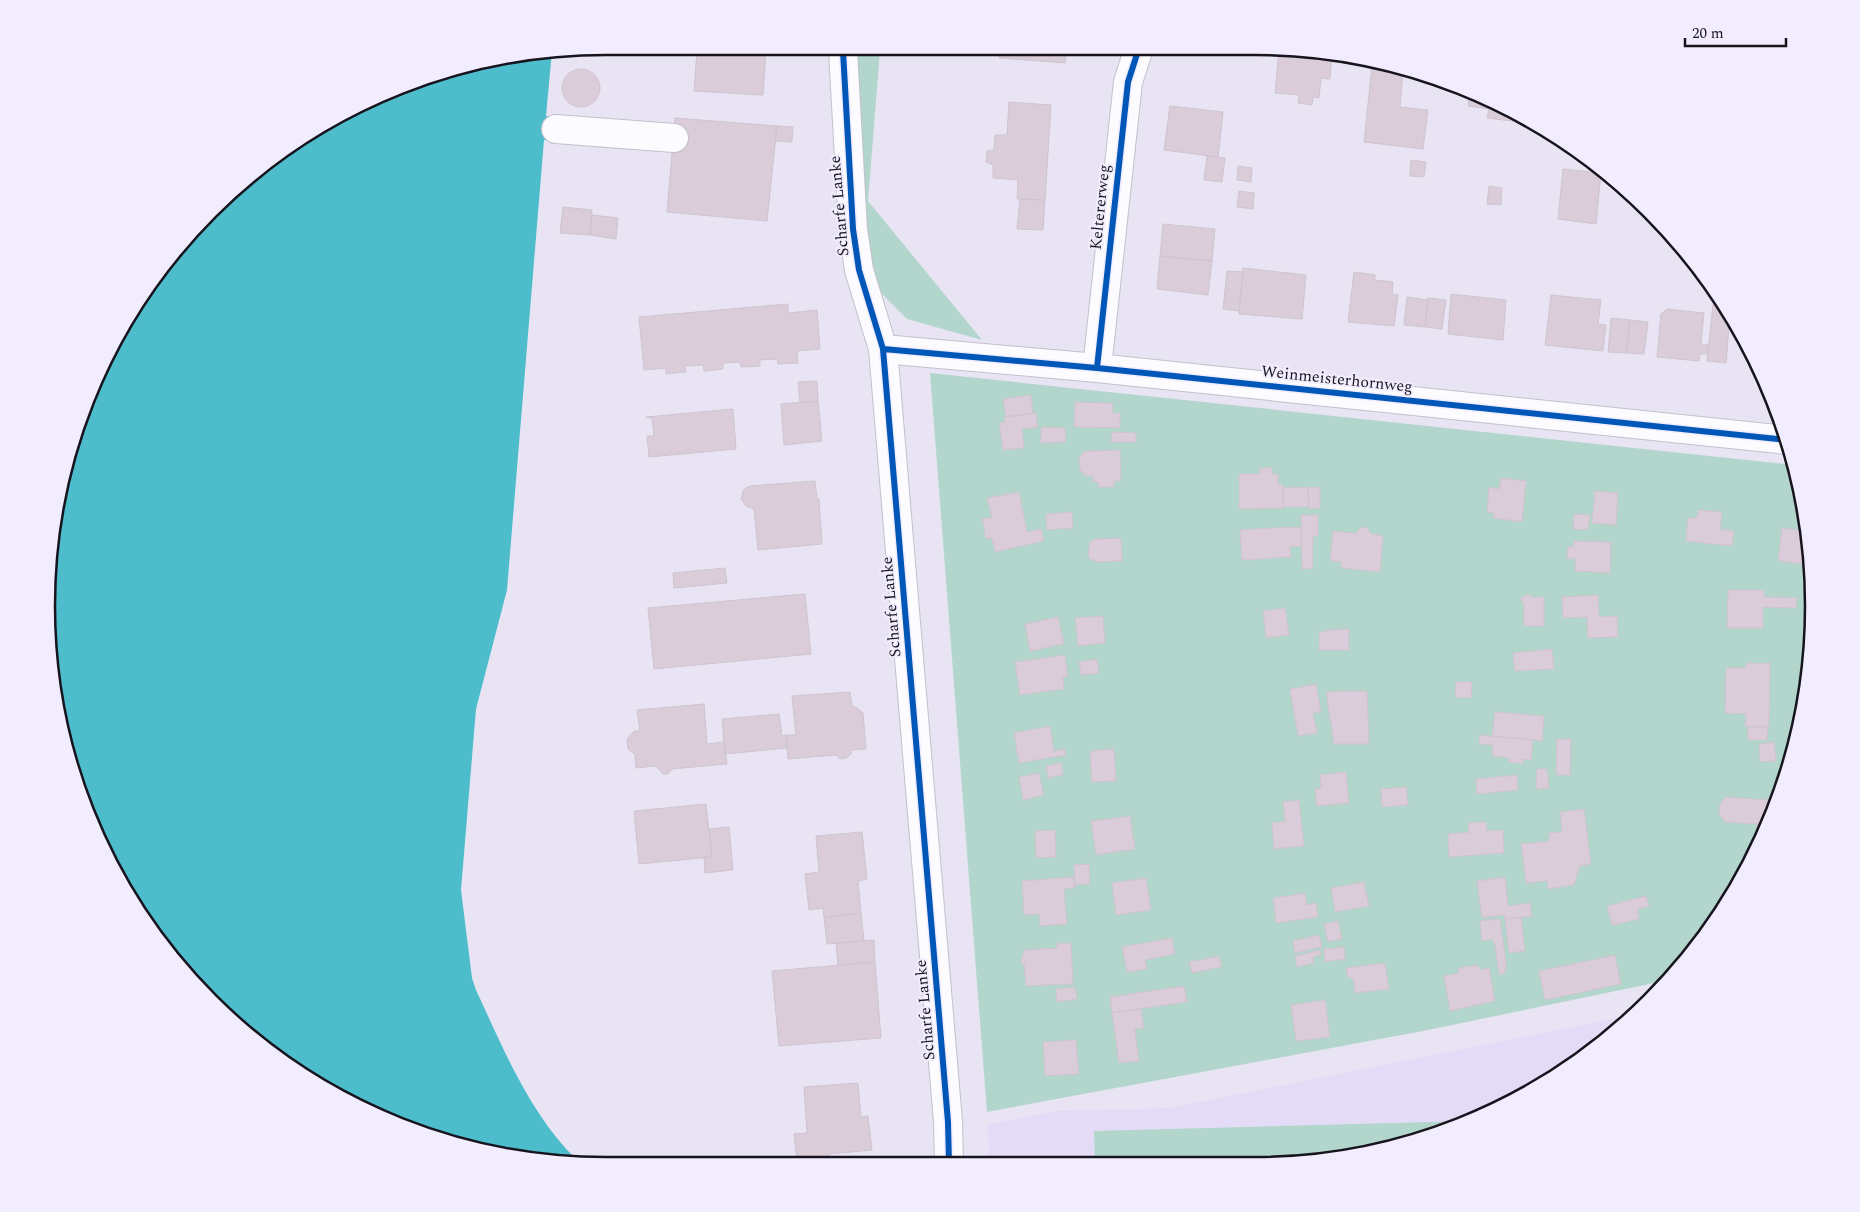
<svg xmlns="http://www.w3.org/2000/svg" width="1860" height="1212" font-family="Spectral,serif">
  <rect width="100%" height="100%" fill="#e9e4f4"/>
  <!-- built -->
  <path fill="#e4dcf7" d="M1632 1015 1595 1050 1502 1108 1399 1147 1290 1165 989 1163 988 1124 1056 1111 1169 1108Z"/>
  <!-- green -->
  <path fill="#b2d6cb" d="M852 51H880L868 201 982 340 907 319 879 291 862 226Z
    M930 373 1795 465 1813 569 1809 679 1784 786 1739 886 1675 975 1669 980 1428 1030 987 1112Z
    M1468 1121 1399 1147 1290 1165 1095 1164 1094 1131Z"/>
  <!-- water -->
  <path fill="#4dbccb" d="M533 51H552L546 116 558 117 555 141 544 140 507 590 476 709 461 890 472 978 476 990C504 1050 530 1115 578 1161H533L392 1123 326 1091 237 1027 140 917 89 820 65 751 47 643V570L76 426 121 326 162 265 210 210 295 141 426 76Z"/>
  <!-- building -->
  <path fill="#daccd8" stroke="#cdc5cf" d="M697 51H766L763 95 694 91Z
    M999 51H1066L1065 63 999 58Z
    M1279 51 1332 52 1330 79 1321 78 1319 98 1313 97 1312 105 1298 103 1299 95 1275 93Z
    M1372 66 1403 72 1400 107 1428 110 1423 149 1364 142Z
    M562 88a19 19 0 1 1 38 0a19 19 0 1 1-38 0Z
    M1470 90 1528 118V123L1487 118 1489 109 1468 106Z
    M1009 102 1051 105 1045 200 1017 199 1018 180 993 178V165L986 162 987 151 994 150 995 135H1007Z
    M1170 106 1223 112 1218 157 1164 150Z
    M675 118 777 126 767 221 667 212Z
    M777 126 793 127 792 142 775 141Z
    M1207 156 1225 158 1222 182 1204 180Z
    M1411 160 1426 162 1424 177 1410 176Z
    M1238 166 1252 168 1251 182 1237 180Z
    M1563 169 1601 173 1596 224 1558 219Z
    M1489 186 1502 188 1501 205 1487 204Z
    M1239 191 1254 193 1253 209 1237 207Z
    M1020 199 1045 200 1043 230 1017 229Z
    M563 207 592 210 590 235 560 233Z
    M592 215 618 218 616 239 590 235Z
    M1163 224 1215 229 1212 261 1160 256Z
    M1160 256 1212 261 1208 295 1157 289Z
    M1243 268 1306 275 1302 319 1239 314Z
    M1227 271 1243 272 1239 311 1223 309Z
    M1354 272 1375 275V280L1393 282 1392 294 1398 295 1394 326 1348 322Z
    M1451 294 1506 300 1503 340 1448 334Z
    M1551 295 1601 300 1598 324 1606 325 1603 351 1545 345Z
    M1407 297 1428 300 1425 327 1404 325Z
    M1428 298 1446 300 1442 329 1425 327Z
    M788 304V313L817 310 820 349 797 351 798 363 778 364 777 359 760 360V366L741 367 740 362 723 363V369L704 371 703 365 685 366 686 372 666 374V368L644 370 639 317Z
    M1713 304 1723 305 1730 317 1726 363 1707 361Z
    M1667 309 1704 313 1701 344 1708 345V354H1700L1699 361 1657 357 1661 314Z
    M1611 318 1630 320 1626 353 1608 352Z
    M1630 320 1648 322 1644 354 1626 353Z
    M817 381 818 401 800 403 798 382Z
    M1031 395 1033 414 1006 417 1003 399Z
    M818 401 822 441 784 445 781 404Z
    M1075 402 1113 403 1112 413H1120V428L1074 427Z
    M733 409 736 449 649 457 647 436H654L652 418 646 417Z
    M1036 413 1038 427 1022 429 1024 448 1003 450 999 423 1005 422 1004 417Z
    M1041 427 1065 428 1066 442 1041 443Z
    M1112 432 1136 433V442H1111Z
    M1120 450 1121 481H1114V487H1098V482H1093V476H1085L1080 470 1079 458 1085 451Z
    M1259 468H1272V474H1278V484L1283 485V508L1239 509V474H1260Z
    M1501 478 1526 481 1522 522 1493 518 1494 513 1487 512 1489 487 1499 489Z
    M815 481 817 499H819L822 544 758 550 754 509 746 506 741 499 744 489 750 486Z
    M1308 487 1309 507H1283V488Z
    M1308 487H1320V508L1309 509Z
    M1595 491 1618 493 1616 525 1592 523Z
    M1019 492 1027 532 1041 529 1044 541 995 552 992 538 986 539 982 519 992 517 987 498Z
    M1698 510 1722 512 1720 529 1734 531 1732 546 1686 541 1688 518H1697Z
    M1072 512 1073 528 1047 530 1046 514Z
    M1574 514 1590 515 1588 530 1573 529Z
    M1301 515H1318V536H1313V569H1302Z
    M1289 527 1301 528 1302 546 1290 547 1291 557 1242 560 1240 530Z
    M1361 527 1367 528 1372 534 1383 536 1380 572 1341 568V562L1330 561 1333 531 1356 533Z
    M1782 528 1806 531 1812 565 1778 561Z
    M1121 538 1122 561 1095 562V560H1091L1088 556 1090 542 1095 539Z
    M1574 541 1611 542 1610 573 1575 571 1576 559 1567 558 1568 547H1573Z
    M725 568 727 583 674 588 673 573Z
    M1728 590H1764V597L1797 598 1796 608 1763 607V628H1727Z
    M805 594 811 654 654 669 648 608Z
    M1528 594 1532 597H1544V626H1524V606L1521 598Z
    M1598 595 1599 617 1617 616 1618 637 1588 638 1587 617 1563 618 1562 597Z
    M1285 608 1289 635 1266 638 1263 611Z
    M1103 616 1105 643 1078 646 1075 618Z
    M1058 617 1064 644 1030 651 1025 624Z
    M1349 629V650H1319V632H1326V630Z
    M1552 649 1554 669 1515 671 1513 653Z
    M1065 655 1068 677H1063L1064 689 1020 695 1015 662Z
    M1097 659 1099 673 1081 675 1079 662Z
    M1746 663H1770L1769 727 1745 726 1746 714 1725 713 1726 668H1746Z
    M1456 682H1472L1471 698 1455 697Z
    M1316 684 1321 712 1313 713 1317 733 1298 736 1290 689Z
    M1342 691H1367L1369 744H1334L1326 692Z
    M850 692 852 707H856L863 713 866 749 851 750V754L846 758 840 759 836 755 788 759 786 735H796L792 696Z
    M704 704 707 744 724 742 727 764 672 769 668 774H663L656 766 636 768 635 754 628 749 627 739 634 731H640L637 710Z
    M1495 712 1544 716 1542 741 1492 736Z
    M779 714 782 736 786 735 787 748 725 754 722 719Z
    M1050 726 1054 751 1065 749 1066 755 1019 763 1014 733Z
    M1748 727H1768L1767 740H1748Z
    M1479 735 1533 740 1531 760 1523 759V764L1509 762V758L1492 756 1493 745 1479 744Z
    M1557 739H1571L1570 775H1556Z
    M1774 742 1776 761 1760 762 1759 744Z
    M1114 749 1116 781 1092 782 1090 751Z
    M1061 763 1063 775 1048 778 1046 766Z
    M1537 769H1547L1549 788 1536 789Z
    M1346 772 1349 803 1317 806 1315 789 1321 788 1320 775Z
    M1039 773 1044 795 1023 800 1019 777Z
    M1517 775 1518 790 1477 794 1476 779Z
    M1406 787 1408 805 1382 807 1381 789Z
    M1726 797 1770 800 1769 820 1756 848 1758 824 1725 822 1719 814 1720 804Z
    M1299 800 1304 846 1274 849 1272 823 1285 821 1283 802Z
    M706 804 712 857 639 864 634 811Z
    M1584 809 1591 864 1580 866 1574 885 1548 889 1547 881 1526 883 1521 844 1549 841V833L1562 832 1560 812Z
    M1130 816 1135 849 1096 855 1091 821Z
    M1486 822 1487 831 1503 830 1504 853 1449 857 1448 834 1469 832 1468 823Z
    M729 827 733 870 705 873 704 857H712L709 829Z
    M1055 830 1056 857 1036 858 1035 831Z
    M862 832 867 879 858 881 861 913 824 917 823 908 809 910 805 874 819 872 816 836Z
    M1089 864 1090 884 1075 885 1074 865Z
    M1074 877 1075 888 1064 889 1067 924 1040 926 1039 914 1024 915 1022 881Z
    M1505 877 1508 906 1530 903 1532 916 1505 919 1504 915 1482 918 1477 881Z
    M1146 878 1151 910 1116 915 1112 883Z
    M1364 882 1369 906 1335 912 1331 888Z
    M1305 893 1307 905 1316 903 1318 917 1276 923 1273 898Z
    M1734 893 1721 910 1720 894Z
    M1646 896 1649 906 1637 909 1639 919 1612 925 1607 906Z
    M861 913 864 941 827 944 824 917Z
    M1521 917 1525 951 1509 953 1505 919Z
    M1500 919 1506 962 1505 974H1499L1495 945 1492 939 1482 941 1480 921Z
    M1338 921 1342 939 1328 942 1324 924Z
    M1319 935 1322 947 1295 953 1293 941Z
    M1172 938 1175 954 1145 960 1147 969 1127 972 1122 947Z
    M874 940 875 962 838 965 836 943Z
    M1057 943H1071L1073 984 1026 986 1024 964H1021L1024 950 1057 948Z
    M1344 947 1345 959 1325 962 1324 949Z
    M1320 950 1321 955 1313 957 1314 963 1297 967 1295 956Z
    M1615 955 1621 984 1545 1000 1539 971Z
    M1219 956 1222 967 1192 973 1189 962Z
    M875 962 881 1038 779 1046 772 971Z
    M1385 963 1389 989 1355 993 1353 978H1348L1346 968Z
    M1478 965 1480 970 1489 968 1495 1001 1450 1011 1444 976 1459 973 1458 968Z
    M1184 986 1187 1002 1112 1013 1110 997Z
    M1075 987 1077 999 1057 1002 1056 989Z
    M1325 1000 1330 1037 1296 1041 1291 1005Z
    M1141 1009 1144 1028 1135 1029 1139 1061 1119 1063 1112 1013Z
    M1076 1040 1079 1074 1045 1076 1043 1042Z
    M858 1083 861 1117 868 1116 872 1150 829 1154 830 1162H797L794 1134 807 1133 804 1087Z"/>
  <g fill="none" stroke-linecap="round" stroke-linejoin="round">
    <!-- minor casing -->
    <g stroke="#c3c0cc" stroke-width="30">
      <path id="minor" d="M843 51 853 229 859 270 883 349 948 1122 949 1163
        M556 129 674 138
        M883 349 1097 368 1787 440
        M1097 368 1128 82 1138 51"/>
    </g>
    <!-- minor -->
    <use href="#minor" stroke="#fcfbfd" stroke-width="28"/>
    <!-- cycleway casing -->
    <g stroke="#f2edfe" stroke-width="9">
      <path id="cycleway" d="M843 51 853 229 859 270 883 349 948 1122 949 1163
        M883 349 1097 368 1787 440
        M1097 368 1128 82 1138 51"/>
    </g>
    <!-- cycleway -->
    <use href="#cycleway" stroke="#0057b8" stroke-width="6"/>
  </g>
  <g text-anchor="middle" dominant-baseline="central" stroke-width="4" stroke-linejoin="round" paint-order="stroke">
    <!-- street labels -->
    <g font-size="16" fill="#17141e" stroke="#f2edfe">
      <text transform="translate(839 206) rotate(-95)">Scharfe Lanke</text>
      <text transform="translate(1100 207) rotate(-84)">Keltererweg</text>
      <text transform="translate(1337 379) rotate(6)">Weinmeisterhornweg</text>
      <text transform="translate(891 607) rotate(-95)">Scharfe Lanke</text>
      <text transform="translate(925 1010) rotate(-95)">Scharfe Lanke</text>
    </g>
  </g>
  <!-- crop -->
  <path d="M0 0H1860V1212H0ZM606 55H1254A551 551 0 0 1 1805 606V606A551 551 0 0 1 1254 1157H606A551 551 0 0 1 55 606V606A551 551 0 0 1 606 55Z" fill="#f2edfe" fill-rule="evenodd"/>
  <path fill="none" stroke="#17141e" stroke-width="2.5" d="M606 55H1254A551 551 0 0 1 1805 606V606A551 551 0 0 1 1254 1157H606A551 551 0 0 1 55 606V606A551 551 0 0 1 606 55Z"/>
  <!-- scale -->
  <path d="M1685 38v8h101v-8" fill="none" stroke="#17141e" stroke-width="2.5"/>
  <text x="1692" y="38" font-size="15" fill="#17141e" stroke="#f2edfe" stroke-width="4" paint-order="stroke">20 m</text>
</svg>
